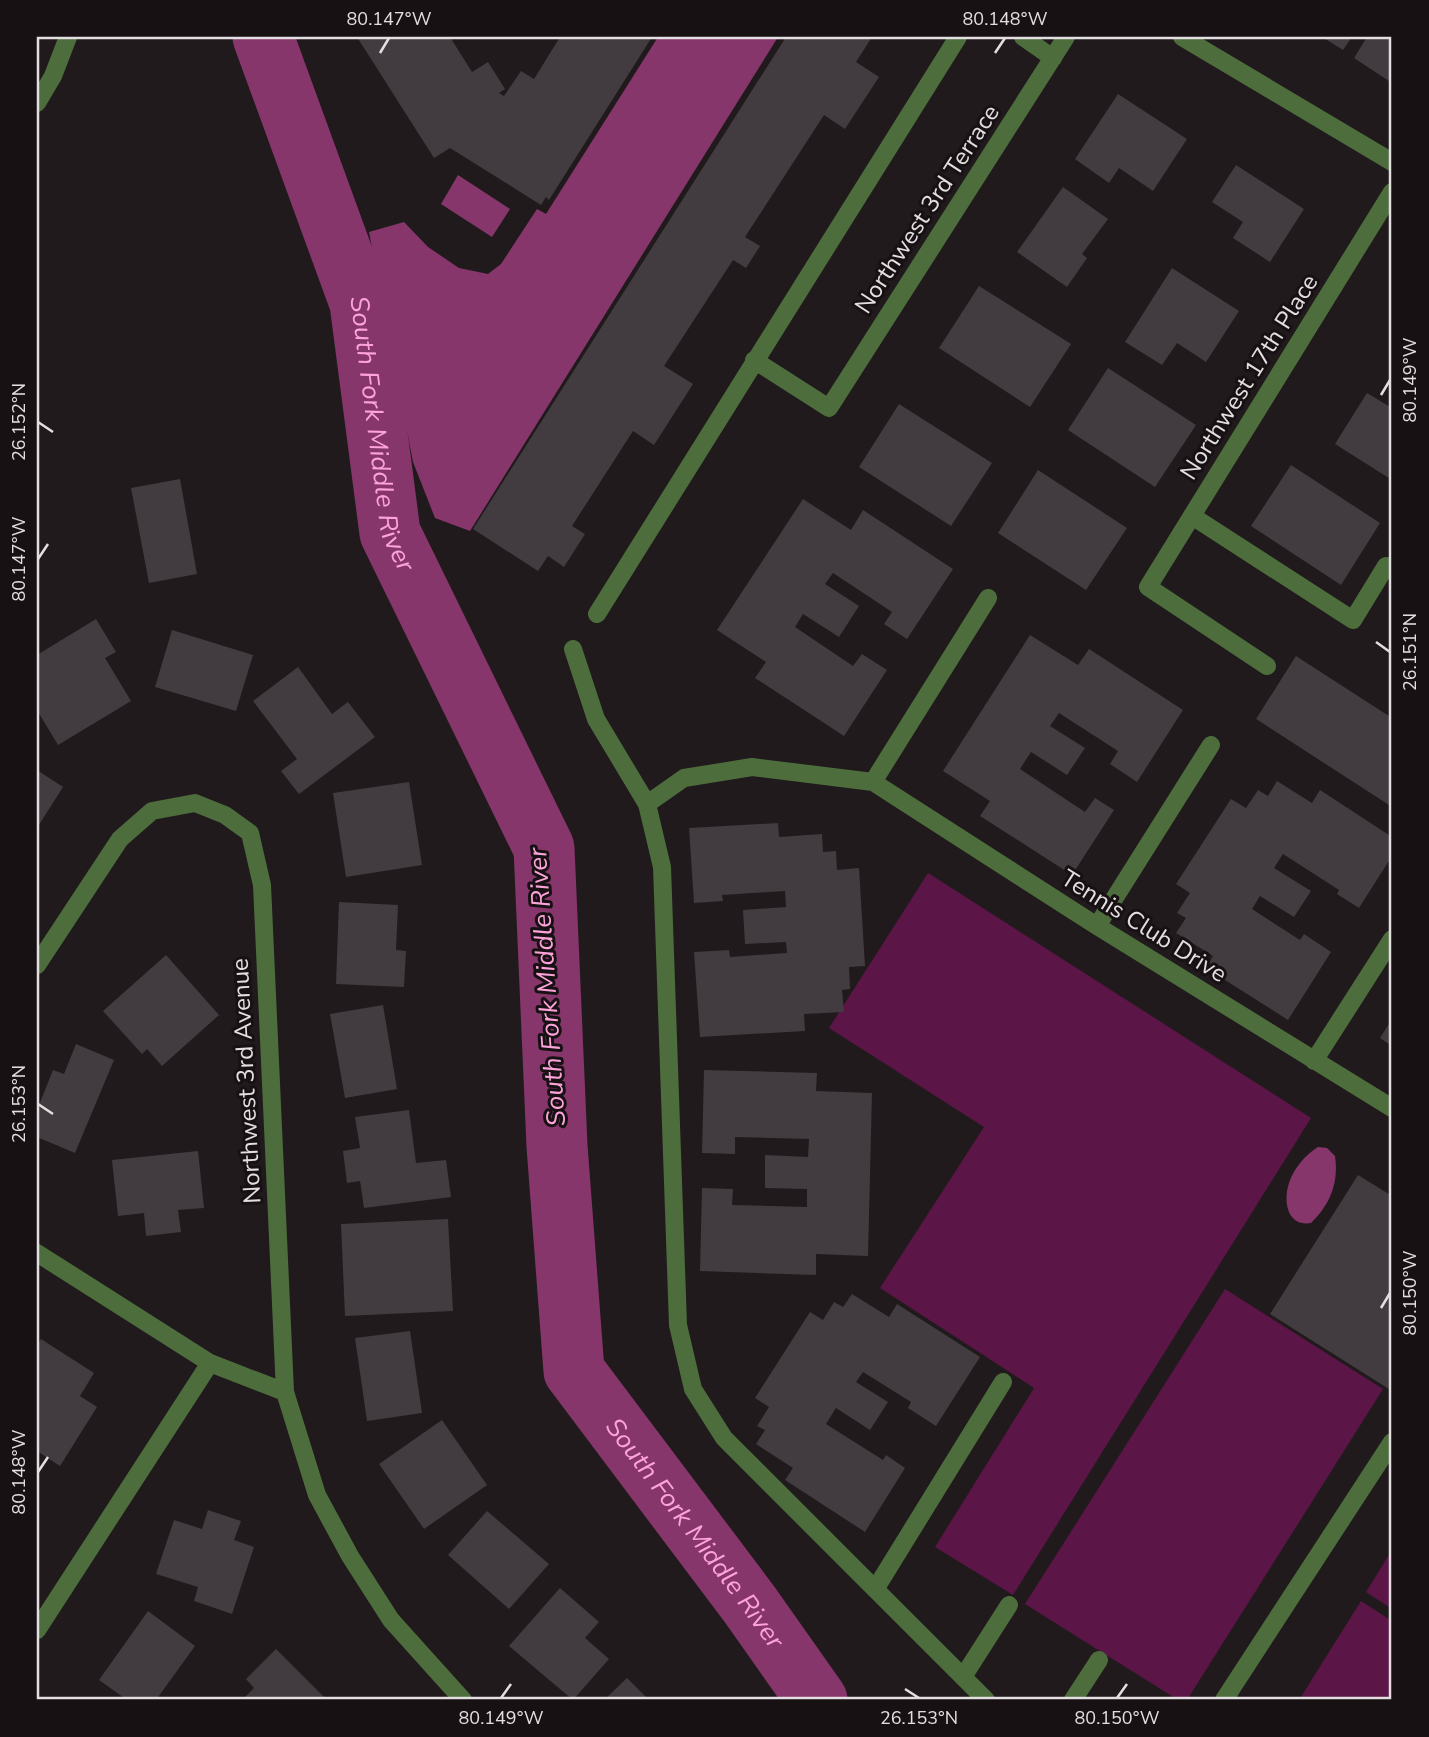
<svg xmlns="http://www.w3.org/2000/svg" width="1429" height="1737" font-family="'Nunito Sans',sans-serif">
  <rect width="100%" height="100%" fill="#201a1d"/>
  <!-- green -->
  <path fill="#5b1546" d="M928 873 1311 1118 1013 1595 935 1547 1034 1388 880 1288 984 1127 829 1028Z
    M1225 1289 1383 1389 1187 1700H1178L1025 1604Z
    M1392 1550V1609L1366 1592Z
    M1361 1601 1392 1621V1700H1299Z"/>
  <!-- water -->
  <path fill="#87366b" d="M658 37H778L470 531 435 518 413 462 369 232 404 222 428 247 459 268 488 274 501 264 537 209 546 214Z
    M458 175 510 209 492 237 441 204Z
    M1318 1147 1327 1148 1335 1156C1339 1183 1330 1205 1311 1223 1287 1227 1283 1201 1289 1183 1294 1168 1305 1155 1318 1147Z"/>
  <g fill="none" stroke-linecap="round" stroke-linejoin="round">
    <!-- river -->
    <path stroke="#87366b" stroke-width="61" id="s1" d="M263 37 360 303 390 533 544 848 557 1146 574 1371 750 1605 817 1700"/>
  </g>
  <!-- building -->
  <path fill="#423b3f" d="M357 37H450L472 72 488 62 505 89 499 93 504 96 521 71 534 79 560 37H652L549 200 546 197 541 205 450 148 434 158Z
    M786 37H872L856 62 879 77 845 129 824 115 745 237 760 246 746 268 733 260 664 366 693 384 654 445 633 431 572 526 585 534 564 567 548 556 538 571 473 529Z
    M1322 37H1352L1343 50Z
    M1367 37H1392V83L1354 58Z
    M1118 94 1187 139 1153 191 1119 168 1109 183 1075 159Z
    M1236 165 1304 209 1270 262 1233 238 1243 222 1212 202Z
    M1063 187 1108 219 1082 254 1087 258 1067 287 1017 252Z
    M1172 268 1239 311 1206 362 1177 343 1162 365 1125 342Z
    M979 286 1071 344 1030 407 939 348Z
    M1108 368 1196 425 1155 487 1068 430Z
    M1367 393 1392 408V480L1335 444Z
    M899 404 992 463 951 526 859 467Z
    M1291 465 1380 523 1341 585 1251 526Z
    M1038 470 1127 528 1086 590 998 533Z
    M180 479 197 574 149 583 131 488Z
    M803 499 851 530 863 510 953 569 907 639 884 624 892 612 833 573 825 584 859 606 839 637 803 614 795 627 853 666 862 654 887 670 844 736 755 678 766 662 717 630Z
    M96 619 116 652 105 658 131 701 58 745 37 710V655Z
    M172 630 253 655 236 711 155 687Z
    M1030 635 1078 665 1089 649 1183 710 1137 782 1110 764 1118 751 1059 713 1050 726 1085 748 1067 775 1031 752 1020 769 1085 812 1095 798 1114 810 1072 875 980 816 990 801 943 771Z
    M1296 656 1392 718V800L1389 805 1256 719Z
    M298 667 332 714 348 702 375 737 299 794 281 771 297 759 253 701Z
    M37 770 63 787 37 828Z
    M1277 781 1312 803 1320 790 1392 837V856L1359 908 1337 894 1339 890 1283 854 1274 868 1311 891 1294 917 1260 896 1252 909 1300 940 1304 934 1331 952 1288 1020 1206 968 1213 956 1176 933 1186 918 1177 913 1190 893 1176 884 1231 799 1246 808 1258 790 1268 796Z
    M409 782 422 865 346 877 333 793Z
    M778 823 779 837 822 834 823 852 836 851 837 870 859 868 865 966 849 967 850 989 842 990 844 1012 804 1014 805 1031 700 1037 694 952 729 950 730 957 787 953 786 942 745 944 743 910 786 907 785 891 722 895 723 901 694 903 689 828Z
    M339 902 398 905 396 950 406 951 404 987 336 984Z
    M166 955 219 1015 162 1066 147 1049 142 1054 103 1011Z
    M383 1005 397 1089 345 1098 330 1014Z
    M1392 1019V1046L1380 1038Z
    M76 1044 114 1060 75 1153 37 1137V1110L53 1070 64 1074Z
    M704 1070 817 1073 816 1091 872 1093 868 1256 816 1254V1275L700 1271 702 1188 733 1189 732 1205 807 1207V1189L765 1188V1155L808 1157 809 1139 735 1137V1154L702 1153Z
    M409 1110 416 1163 446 1160 451 1197 364 1208 360 1181 347 1183 343 1151 360 1148 355 1117Z
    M198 1151 204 1208 178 1210 181 1232 146 1236 144 1213 118 1216 112 1160Z
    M1358 1175 1392 1196V1391L1270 1314Z
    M448 1219 453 1311 345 1316 341 1224Z
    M852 1294 889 1317 897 1304 980 1357 936 1426 908 1408 911 1402 863 1372 856 1382 888 1402 870 1430 836 1408 826 1424 883 1460 886 1455 905 1468 865 1532 785 1480 793 1468 756 1444 765 1430 757 1426 769 1407 755 1398 810 1312 823 1320 834 1302 843 1307Z
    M410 1331 422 1413 367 1421 355 1338Z
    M41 1339 94 1373 80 1396 97 1407 60 1466 37 1451V1346Z
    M442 1420 487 1485 424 1529 379 1464Z
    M208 1510 241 1521 234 1540 254 1547 232 1614 194 1601 198 1587 156 1574 174 1520 202 1529Z
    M487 1511 549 1564 509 1609 448 1555Z
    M560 1588 599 1622 585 1638 609 1659 573 1700 509 1646Z
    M148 1611 195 1646 156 1700H127L99 1680Z
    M276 1649 327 1700H242L254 1688 246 1679Z
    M627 1678 649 1700H604Z"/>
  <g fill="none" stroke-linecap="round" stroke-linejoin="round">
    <!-- minor -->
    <path stroke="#4d6e3c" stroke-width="18" d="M1023 37 1053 58
      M1182 37 1392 162
      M37 103 53 76 68 37
      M754 360 829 408 1066 37
      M1192 516 1353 620 1386 566
      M597 614 958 37
      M573 649 596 719 647 804 662 867 678 1325 693 1389 724 1438 986 1700
      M1267 666 1148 587 1392 192
      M873 782 988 598
      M647 804 684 778 752 767 873 782 1097 926 1392 1108
      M1097 926 1211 745
      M37 965 120 839 152 811 195 803 225 815 250 833 262 885 285 1392
      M1314 1061 1392 939
      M37 1253 210 1363 285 1392 317 1495 350 1556 391 1620 463 1700
      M876 1588 1003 1382
      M37 1630 210 1363
      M963 1677 1009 1605
      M1073 1700 1099 1660
      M1224 1700 1392 1442"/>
  </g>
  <!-- ticks -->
  <path fill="none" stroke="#e3dfe1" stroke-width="2.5" d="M380 53 389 38M995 53 1005 38M1381 395 1390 380M38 422 53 432M38 559 48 544M1376 642 1390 652M38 1104 53 1114M1381 1308 1390 1293M38 1472 48 1457M905 1689 919 1698M501 1698 511 1684M1117 1698 1127 1684"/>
  <g text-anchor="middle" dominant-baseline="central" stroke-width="6" stroke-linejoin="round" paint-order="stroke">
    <!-- street labels -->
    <g font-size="24" fill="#e3dfe1" stroke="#171114">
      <text transform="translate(927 209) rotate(-57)">Northwest 3rd Terrace</text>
      <text transform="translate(1249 377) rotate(-58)">Northwest 17th Place</text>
      <text transform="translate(1144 926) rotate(32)">Tennis Club Drive</text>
      <text transform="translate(246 1081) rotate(-93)">Northwest 3rd Avenue</text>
    </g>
    <!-- water labels -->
    <g font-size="26" font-style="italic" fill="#fda3da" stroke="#171114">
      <text stroke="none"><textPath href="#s1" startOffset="416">South Fork Middle River</textPath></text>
      <text transform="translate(547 987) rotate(-94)">South Fork Middle River</text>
      <text stroke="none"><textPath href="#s1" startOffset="1592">South Fork Middle River</textPath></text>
    </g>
  </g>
  <!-- border -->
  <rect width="1429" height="1737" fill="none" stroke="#171114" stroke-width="77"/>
  <rect x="38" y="38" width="1352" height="1660" fill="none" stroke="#e3dfe1" stroke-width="2.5"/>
  <g font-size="18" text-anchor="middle" fill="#e3dfe1">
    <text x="389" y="25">80.147°W</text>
    <text x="1005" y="25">80.148°W</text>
    <text transform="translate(1410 380) rotate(-90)" y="6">80.149°W</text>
    <text transform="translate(19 422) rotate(-90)" y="6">26.152°N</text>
    <text transform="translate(19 559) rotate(-90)" y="6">80.147°W</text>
    <text transform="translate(1410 652) rotate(-90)" y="6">26.151°N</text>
    <text transform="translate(19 1104) rotate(-90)" y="6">26.153°N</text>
    <text transform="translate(1410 1293) rotate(-90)" y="6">80.150°W</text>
    <text transform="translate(19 1472) rotate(-90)" y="6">80.148°W</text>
    <text x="501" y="1724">80.149°W</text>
    <text x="919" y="1724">26.153°N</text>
    <text x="1117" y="1724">80.150°W</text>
  </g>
</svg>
